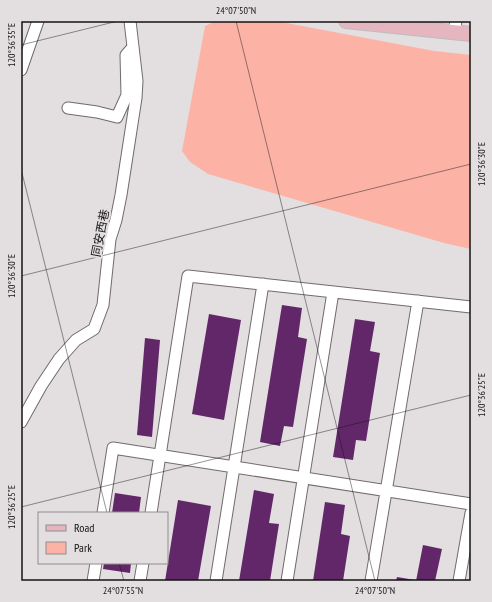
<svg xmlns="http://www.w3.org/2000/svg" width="492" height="602" font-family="'PT Sans Narrow','Noto Sans TC',sans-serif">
  <rect width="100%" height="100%" fill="#e3dee0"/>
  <!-- green -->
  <path fill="#fcb3a6" d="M216 21H276L434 51 471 55V249L444 243 208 174 190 162 182 151 205 26Z"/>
  <!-- building -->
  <path fill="#622769" d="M282 305 302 308 298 337 307 339 293 427 284 426 280 446 260 442Z
    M209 314 241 320 224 420 192 414Z
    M355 319 375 322 370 351 380 353 366 441 356 440 353 460 333 457Z
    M145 338 160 340 152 437 137 435Z
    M254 490 274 494 269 523 279 524 270 581H239Z
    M115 493 141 497 139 513H112Z
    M178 500 211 506 198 581H165Z
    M325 502 345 505 341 534 350 536 343 581H313Z
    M423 545 442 549 435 581H416Z
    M104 563H131L130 573 103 569Z
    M397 577 415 580V581H396Z"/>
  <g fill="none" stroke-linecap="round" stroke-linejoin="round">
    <!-- minor casing -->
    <g stroke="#706b6d" stroke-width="13">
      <path id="minor" d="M454 32 456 21
        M21 70 38 21
        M68 108 97 112 117 117 127 95 126 55 133 47
        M21 422 41 386 59 359 76 340 94 329 103 305 110 239 116 220 121 195 136 98 137 81 130 21
        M103 513 113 448 471 504
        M151 513 188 276 471 307
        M93 581 96 563
        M140 581 143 563
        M216 581 263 284
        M287 581 333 292
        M371 581 418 301
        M459 581 471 513"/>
    </g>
    <!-- major casing -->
    <g stroke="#bdbdbd" stroke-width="16">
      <path id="major" d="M346 21 471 34"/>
    </g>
    <!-- minor -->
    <use href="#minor" stroke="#fff" stroke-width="11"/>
    <!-- major -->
    <use href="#major" stroke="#e5b6bf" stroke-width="14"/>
  </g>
  <!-- ticks -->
  <path fill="none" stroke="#141313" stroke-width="1" stroke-opacity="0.45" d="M236 21 375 581M21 45 118 21M21 169 107 513M21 276 471 164M21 507 471 395M119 563 124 581"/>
  <g text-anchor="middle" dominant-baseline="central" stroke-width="4" stroke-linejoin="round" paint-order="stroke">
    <!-- street labels -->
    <g font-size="12" fill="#141313" stroke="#e3dee0">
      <text transform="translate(100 233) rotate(-79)">同安西巷</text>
    </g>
  </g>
  <!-- border -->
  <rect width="492" height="602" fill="none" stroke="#e3dee0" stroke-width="44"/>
  <!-- legend -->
  <rect x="38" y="512" width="130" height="52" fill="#e3dee0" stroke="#908d8e"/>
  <rect x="46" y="525" width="20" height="6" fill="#e5b6bf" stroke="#908d8e"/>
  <text x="74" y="532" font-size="12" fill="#141313">Road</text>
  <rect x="46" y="542" width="20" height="12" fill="#fcb3a6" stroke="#908d8e"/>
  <text x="74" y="552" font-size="12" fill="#141313">Park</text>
  <rect x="22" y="22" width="448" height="558" fill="none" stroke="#141313" stroke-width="1.5"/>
  <g font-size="10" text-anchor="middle" fill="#141313">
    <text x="236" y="14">24°07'50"N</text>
    <text transform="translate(11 45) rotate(-90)" y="4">120°36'35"E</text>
    <text transform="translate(481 164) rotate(-90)" y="4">120°36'30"E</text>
    <text transform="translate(11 276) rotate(-90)" y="4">120°36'30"E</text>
    <text transform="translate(481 395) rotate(-90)" y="4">120°36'25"E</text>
    <text transform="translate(11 507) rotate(-90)" y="4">120°36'25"E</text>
    <text x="123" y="594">24°07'55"N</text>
    <text x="375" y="594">24°07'50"N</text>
  </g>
</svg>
